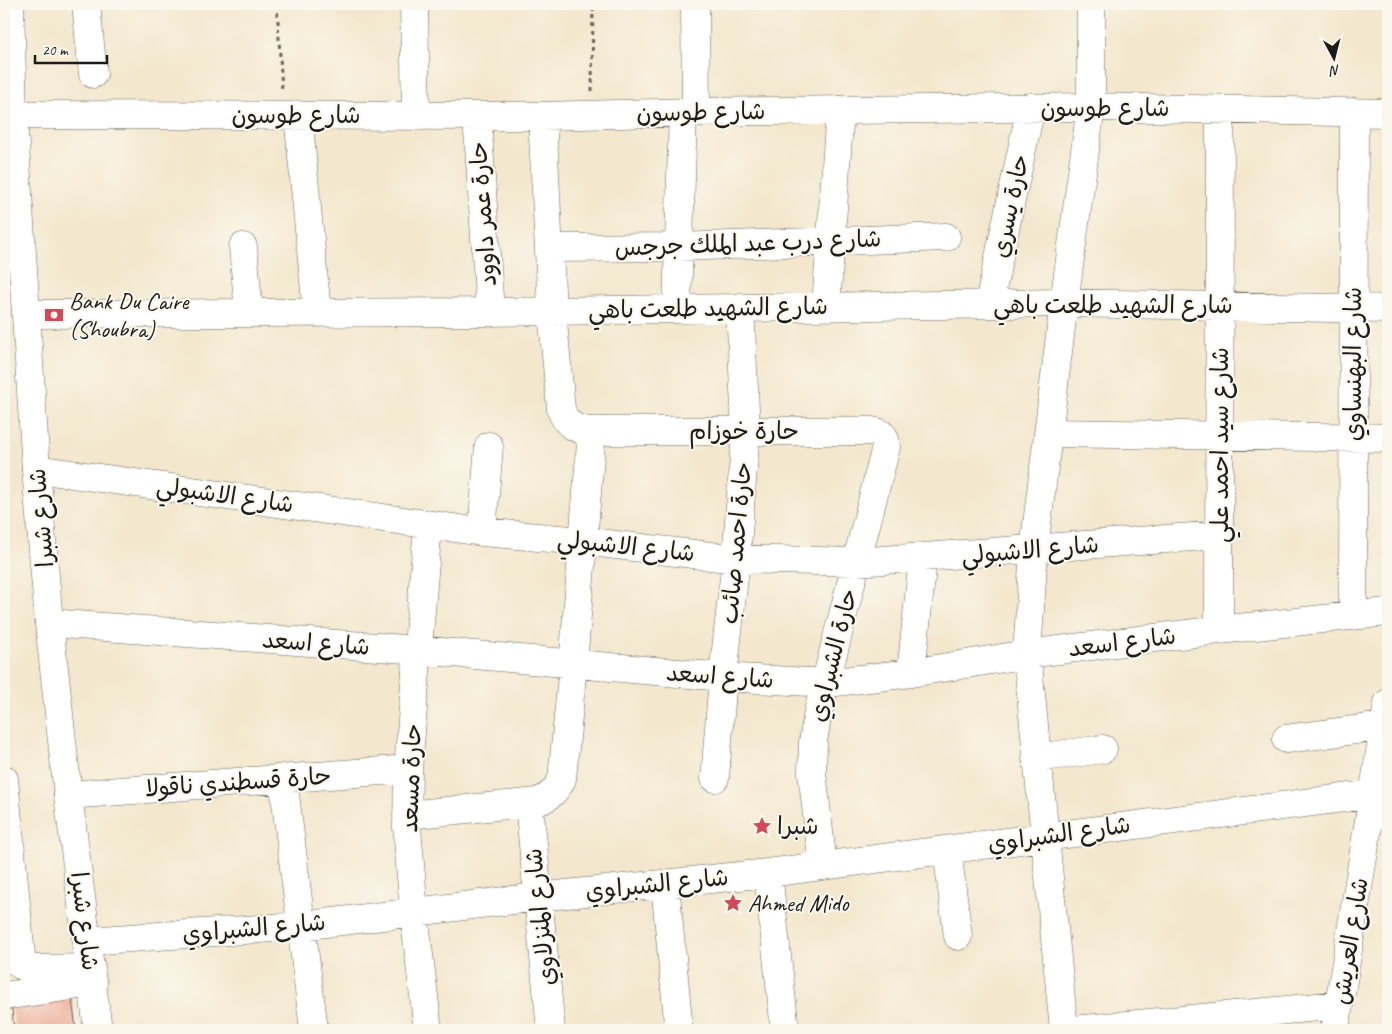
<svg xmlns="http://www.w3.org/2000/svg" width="1392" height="1034" font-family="Caveat,'Playpen Sans Arabic',sans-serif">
  <defs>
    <pattern id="building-hatch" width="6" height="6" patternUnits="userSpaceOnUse" patternTransform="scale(1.25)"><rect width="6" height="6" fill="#f2a48d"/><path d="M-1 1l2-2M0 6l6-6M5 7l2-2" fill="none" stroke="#cf8d79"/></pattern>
  </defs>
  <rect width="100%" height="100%" fill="#fbf7ec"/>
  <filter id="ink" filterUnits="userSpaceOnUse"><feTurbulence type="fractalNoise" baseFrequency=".02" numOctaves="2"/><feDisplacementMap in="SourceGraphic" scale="10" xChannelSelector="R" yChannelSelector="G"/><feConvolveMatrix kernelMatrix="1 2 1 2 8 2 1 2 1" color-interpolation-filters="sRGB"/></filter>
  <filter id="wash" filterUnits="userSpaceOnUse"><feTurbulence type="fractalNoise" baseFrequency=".0096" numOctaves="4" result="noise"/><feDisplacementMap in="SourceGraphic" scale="20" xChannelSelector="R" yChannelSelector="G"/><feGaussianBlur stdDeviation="1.12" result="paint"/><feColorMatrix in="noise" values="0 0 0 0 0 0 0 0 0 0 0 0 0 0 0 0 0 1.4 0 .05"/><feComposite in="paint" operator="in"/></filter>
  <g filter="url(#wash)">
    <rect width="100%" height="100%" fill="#f3e7cd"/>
    <g id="blocks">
      <!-- building -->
      <path fill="url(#building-hatch)" d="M71 991 76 1030H14L11 998Z"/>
    </g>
  </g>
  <g filter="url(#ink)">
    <use href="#blocks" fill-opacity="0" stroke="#67635a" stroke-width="1"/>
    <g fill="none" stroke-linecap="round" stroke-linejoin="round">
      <!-- minor casing -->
      <g stroke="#67635a" stroke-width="29">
        <path id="minor" d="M86 4 93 74
          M414 4 416 115
          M695 4 696 112
          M4 115 542 116 696 112 1091 107 1388 113
          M298 115 317 312
          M477 116 490 312
          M542 116 552 310 561 409C566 425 575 430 592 431H871C882 432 886 436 886 447L818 712 813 742 812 772 823 866
          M243 247 249 313
          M549 248 679 247 946 237
          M989 304 1031 107
          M826 306 840 110
          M677 308 683 112
          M27 314 490 312 1064 303 1388 309
          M1048 433 1388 438
          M36 469 482 532 582 541 736 559 856 562 1220 535
          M428 525 408 769 407 827 414 913 428 1030
          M482 532 489 446
          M1353 616 1354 112
          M49 623 419 650 723 677 827 683 911 673 1027 654 1219 630 1388 612
          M1219 630 1220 109
          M911 673 923 558
          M1286 739 1385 726
          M1036 758 1103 749
          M283 778 314 1030
          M715 778 723 677 736 559 746 430 740 307
          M4 779 22 966
          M68 795 408 769
          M529 803 551 1030
          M407 815 537 802C550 797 556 791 562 779L573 665 592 431
          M947 850 958 936
          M768 873 785 1030
          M665 884 679 1030
          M87 941 301 926 538 897 768 873 1374 794 1388 793
          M9 955 22 966 29 969 91 968
          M4 996 93 983
          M1064 1030 1027 654 1034 549 1064 303 1091 107V4
          M1074 1030 1339 1005
          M1335 1030 1388 703"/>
      </g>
      <!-- major casing -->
      <g stroke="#67635a" stroke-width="29">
        <path id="major" d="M10 4 13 115 36 469 49 623 68 795 98 1030"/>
      </g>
      <!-- path -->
      <path stroke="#67635a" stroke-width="3" stroke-dasharray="4 4" stroke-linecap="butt" d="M277 4 282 91
        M592 91 593 4"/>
      <!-- minor -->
      <use href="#minor" stroke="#fff" stroke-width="28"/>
      <!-- major -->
      <use href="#major" stroke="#fff" stroke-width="28"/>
    </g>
  </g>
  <!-- icons -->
  <defs>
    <g id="bank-bare" transform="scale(1.5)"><path d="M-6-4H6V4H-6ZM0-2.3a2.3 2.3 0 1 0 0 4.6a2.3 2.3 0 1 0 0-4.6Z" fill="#d1495b" stroke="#fbf7ec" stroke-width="2.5" paint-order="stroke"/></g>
    <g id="sight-bare" transform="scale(1.5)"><path d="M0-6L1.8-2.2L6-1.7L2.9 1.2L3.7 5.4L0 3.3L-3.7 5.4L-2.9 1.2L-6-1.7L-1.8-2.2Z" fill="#d1495b" stroke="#fbf7ec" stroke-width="2.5" paint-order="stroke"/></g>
  </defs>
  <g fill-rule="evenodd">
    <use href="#bank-bare" x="54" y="315"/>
    <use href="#sight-bare" x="762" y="826"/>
    <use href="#sight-bare" x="733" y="903"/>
  </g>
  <g text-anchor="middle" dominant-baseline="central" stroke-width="4" stroke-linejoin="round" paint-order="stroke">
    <!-- street labels -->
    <g font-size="24" fill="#1c1c1c" stroke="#fbf7ec">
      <text x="1105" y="108">شارع طوسون</text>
      <text transform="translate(701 112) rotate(-1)">شارع طوسون</text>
      <text x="296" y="115">شارع طوسون</text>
      <text transform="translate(1010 206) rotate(-78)">حارة يسري</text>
      <text transform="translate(483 214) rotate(-94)">حارة عمر داوود</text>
      <text transform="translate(748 243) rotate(-2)">شارع درب عبد الملك جرجس</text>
      <text x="1113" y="305">شارع الشهيد طلعت باهي</text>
      <text transform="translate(708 308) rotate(-1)">شارع الشهيد طلعت باهي</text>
      <text transform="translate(1353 364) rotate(-90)">شارع البهنساوي</text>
      <text x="744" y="431">حارة خوزام</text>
      <text transform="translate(1220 445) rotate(-90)">شارع سيد احمد علي</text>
      <text transform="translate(225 495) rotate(8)">شارع الاشبولي</text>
      <text transform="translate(41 518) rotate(-95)">شارع شبرا</text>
      <text transform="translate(736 543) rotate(-85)">حارة احمد صائب</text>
      <text transform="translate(626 546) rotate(6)">شارع الاشبولي</text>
      <text transform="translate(1030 550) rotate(-5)">شارع الاشبولي</text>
      <text transform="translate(1122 642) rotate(-7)">شارع اسعد</text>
      <text transform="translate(316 643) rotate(4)">شارع اسعد</text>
      <text transform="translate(833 655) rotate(-76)">حارة الشبراوي</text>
      <text transform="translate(720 676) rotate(4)">شارع اسعد</text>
      <text transform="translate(411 778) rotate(-88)">حارة مسعد</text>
      <text transform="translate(238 782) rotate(-4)">حارة قسطندي ناقولا</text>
      <text transform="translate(1059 834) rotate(-8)">شارع الشبراوي</text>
      <text transform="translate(657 884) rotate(-6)">شارع الشبراوي</text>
      <text transform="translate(540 917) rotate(-96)">شارع المنزلاوي</text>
      <text transform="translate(85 921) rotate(83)">شارع شبرا</text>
      <text transform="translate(254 928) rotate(-5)">شارع الشبراوي</text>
      <text transform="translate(1350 941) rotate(-81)">شارع العريش</text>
    </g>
    <!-- poi labels -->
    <g font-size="24" fill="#1c1c1c" stroke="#fbf7ec" text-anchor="start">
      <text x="69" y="301">Bank Du Caire<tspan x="69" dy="28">(Shoubra)</tspan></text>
      <text x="777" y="826">شبرا</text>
      <text x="748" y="903">Ahmed Mido</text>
    </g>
  </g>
  <!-- margin -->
  <rect width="1392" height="1034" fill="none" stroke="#fbf7ec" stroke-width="20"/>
  <!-- north arrow -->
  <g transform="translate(1334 58) rotate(173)" stroke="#fbf7ec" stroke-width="4" paint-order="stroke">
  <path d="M0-4L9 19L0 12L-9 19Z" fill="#1c1c1c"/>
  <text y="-8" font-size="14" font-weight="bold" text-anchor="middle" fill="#1c1c1c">N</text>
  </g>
  <!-- scale -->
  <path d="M35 55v8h72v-8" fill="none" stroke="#1c1c1c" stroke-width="2.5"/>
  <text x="42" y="55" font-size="15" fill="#1c1c1c" stroke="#fbf7ec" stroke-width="4" paint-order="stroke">20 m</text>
</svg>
